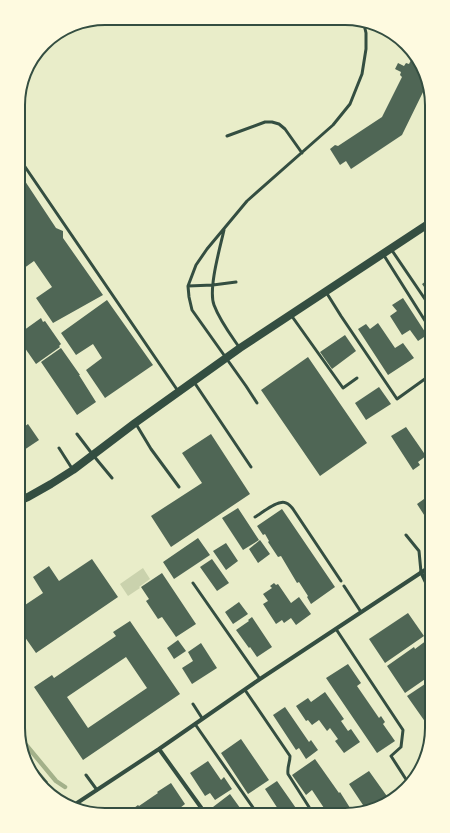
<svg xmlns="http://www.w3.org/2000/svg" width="450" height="833" font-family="'Fira Sans Condensed',sans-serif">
  <rect width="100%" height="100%" fill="#e9edc9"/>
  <!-- green -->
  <path fill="#cad2ad" d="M143 568 150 579 139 587 140 588 128 596 120 584Z"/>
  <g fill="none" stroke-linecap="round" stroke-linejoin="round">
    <!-- stream -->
    <path stroke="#a3b18a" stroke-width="4.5" d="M22 740 56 781 65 787"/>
  </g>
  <!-- building -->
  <path fill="#4f6655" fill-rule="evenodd" d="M413 56 427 77 428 90 425 88 402 135 351 169 346 161 340 165 330 149 335 145 338 146 382 117 402 77 400 75 401 72 395 69 398 63 404 66 406 63 409 64Z
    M19 172 56 228 63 231V238L103 295 53 323 36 298 52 287 34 261 20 271Z
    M429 279V294L422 284Z
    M403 298 427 335 418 341 410 330 402 335 390 316 397 311 392 305Z
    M107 300 153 365 105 398 86 370 102 358 93 344 76 355 61 333Z
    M41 318 43 322 45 321 61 344 59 346 60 347 36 364 20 341V333Z
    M378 323 395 348 403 343 414 358 388 375 358 329 366 324 370 329Z
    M345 335 356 351 332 369 320 352Z
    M61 348 80 375H79L96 402 77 415 41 362Z
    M308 357 367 443 320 476 261 390Z
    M379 387 391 404 366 420 355 403Z
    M28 424 39 440 21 452V429Z
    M406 427 426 456 418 462 420 465 413 470 391 436Z
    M211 434 250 494 171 547 151 516 202 483 182 453Z
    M430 497V520L428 521 417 504 424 499 425 500Z
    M238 508 259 540 243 550 222 518Z
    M282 509 335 587 311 604 307 597 308 596 299 582 297 583 281 556 278 557 268 542 269 541 265 534 263 535 257 526Z
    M198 538 210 555 174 579 163 562Z
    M260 540 270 554 258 563 249 549Z
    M226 543 238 561 226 570 213 551Z
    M92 559 118 597 36 653 22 633V607L43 593 33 577 49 566 59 581Z
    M212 559 229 583 217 591 200 567Z
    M162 573 196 624 176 637 162 617 158 619 146 601 149 599 141 587Z
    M274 583 276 585 278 584 291 603 299 597 311 614 296 625 291 618 284 623 282 620 276 624 263 604 268 601 263 594 272 588 270 586Z
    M239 602 248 614 233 624 225 612Z
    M408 613 424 636 385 663 369 639Z
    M252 617 272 647 257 657 250 647 249 648 236 630 249 621 248 620Z
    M130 621 180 694 83 760 34 687 52 675 54 678 116 636 113 632ZM126 657 147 688 88 728 67 697Z
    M178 640 186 651 174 659 167 648Z
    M427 640 431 646V675L405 693 387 666 414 647 415 649Z
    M201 643 217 668 192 684 182 668 193 661 188 652Z
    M348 664 361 683 357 686 379 718 381 716 385 722 383 724 395 741 377 753 326 678Z
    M431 680 432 718 426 723 407 696Z
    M325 692 344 719 341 721 348 731 351 729 360 742 344 753 335 741 338 739 330 728 327 731 319 720 312 725 308 720 306 721 296 706 308 698 311 702Z
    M285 707 309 742 311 740 318 750 306 759 299 748 296 750 273 715Z
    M432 723V733L427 726Z
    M241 739 269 780 248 794 221 753Z
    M23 752 48 782 43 786 23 756Z
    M315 759 339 793 340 792 352 811H326L312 790 306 795 292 775Z
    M208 761 221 780 224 777 232 789 215 800 210 793 205 796 190 773Z
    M369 771 389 799 373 810 367 811 349 784Z
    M277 781 298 811 280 812 265 789Z
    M171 783 185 804 175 812 176 813 126 814 138 805 139 806 158 793 157 792Z
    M230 794 243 812 217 813 213 807Z"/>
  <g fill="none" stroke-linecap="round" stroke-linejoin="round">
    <!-- service -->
    <path stroke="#344e41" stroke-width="3" d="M227 136 265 122H272L279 124 285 129 302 153
      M19 158 178 391
      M224 230C220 248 208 289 214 305 220 321 230 334 239 347
      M391 249 429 305
      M383 254 429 327
      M188 286 213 285 236 282
      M326 292 341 316 397 399 429 376
      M291 315 343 388 357 378
      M194 382 251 467
      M257 403 246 386 192 310 189 297 188 286 196 265 207 249 247 201 333 125 350 104 362 74 366 49V33L363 20
      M136 424 151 449 179 487
      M77 434 93 455 112 478
      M59 448 73 470
      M255 517C262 513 278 499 286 503 290 504 293 509 295 512L341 581
      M406 535 419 551 421 572
      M193 583 260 679
      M344 586 361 612
      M336 629 403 730 401 747 391 756 409 784
      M245 690 290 756C290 763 287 766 288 774L309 807
      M193 704 202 718
      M195 724 256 812
      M86 775 97 790"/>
    <!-- minor -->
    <path stroke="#344e41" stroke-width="4" d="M421 572 431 593
      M159 749 205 813
      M74 805 159 749 260 679 431 566"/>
    <!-- secondary -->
    <path stroke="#344e41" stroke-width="8" d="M21 500 28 497 51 484 73 470 135 423 240 348 428 224"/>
  </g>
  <!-- crop -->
  <path d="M0 0H450V833H0ZM105 25H345A80 80 0 0 1 425 105V728A80 80 0 0 1 345 808H105A80 80 0 0 1 25 728V105A80 80 0 0 1 105 25Z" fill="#fefae0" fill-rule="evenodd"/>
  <path fill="none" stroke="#344e41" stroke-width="2" d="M105 25H345A80 80 0 0 1 425 105V728A80 80 0 0 1 345 808H105A80 80 0 0 1 25 728V105A80 80 0 0 1 105 25Z"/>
</svg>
